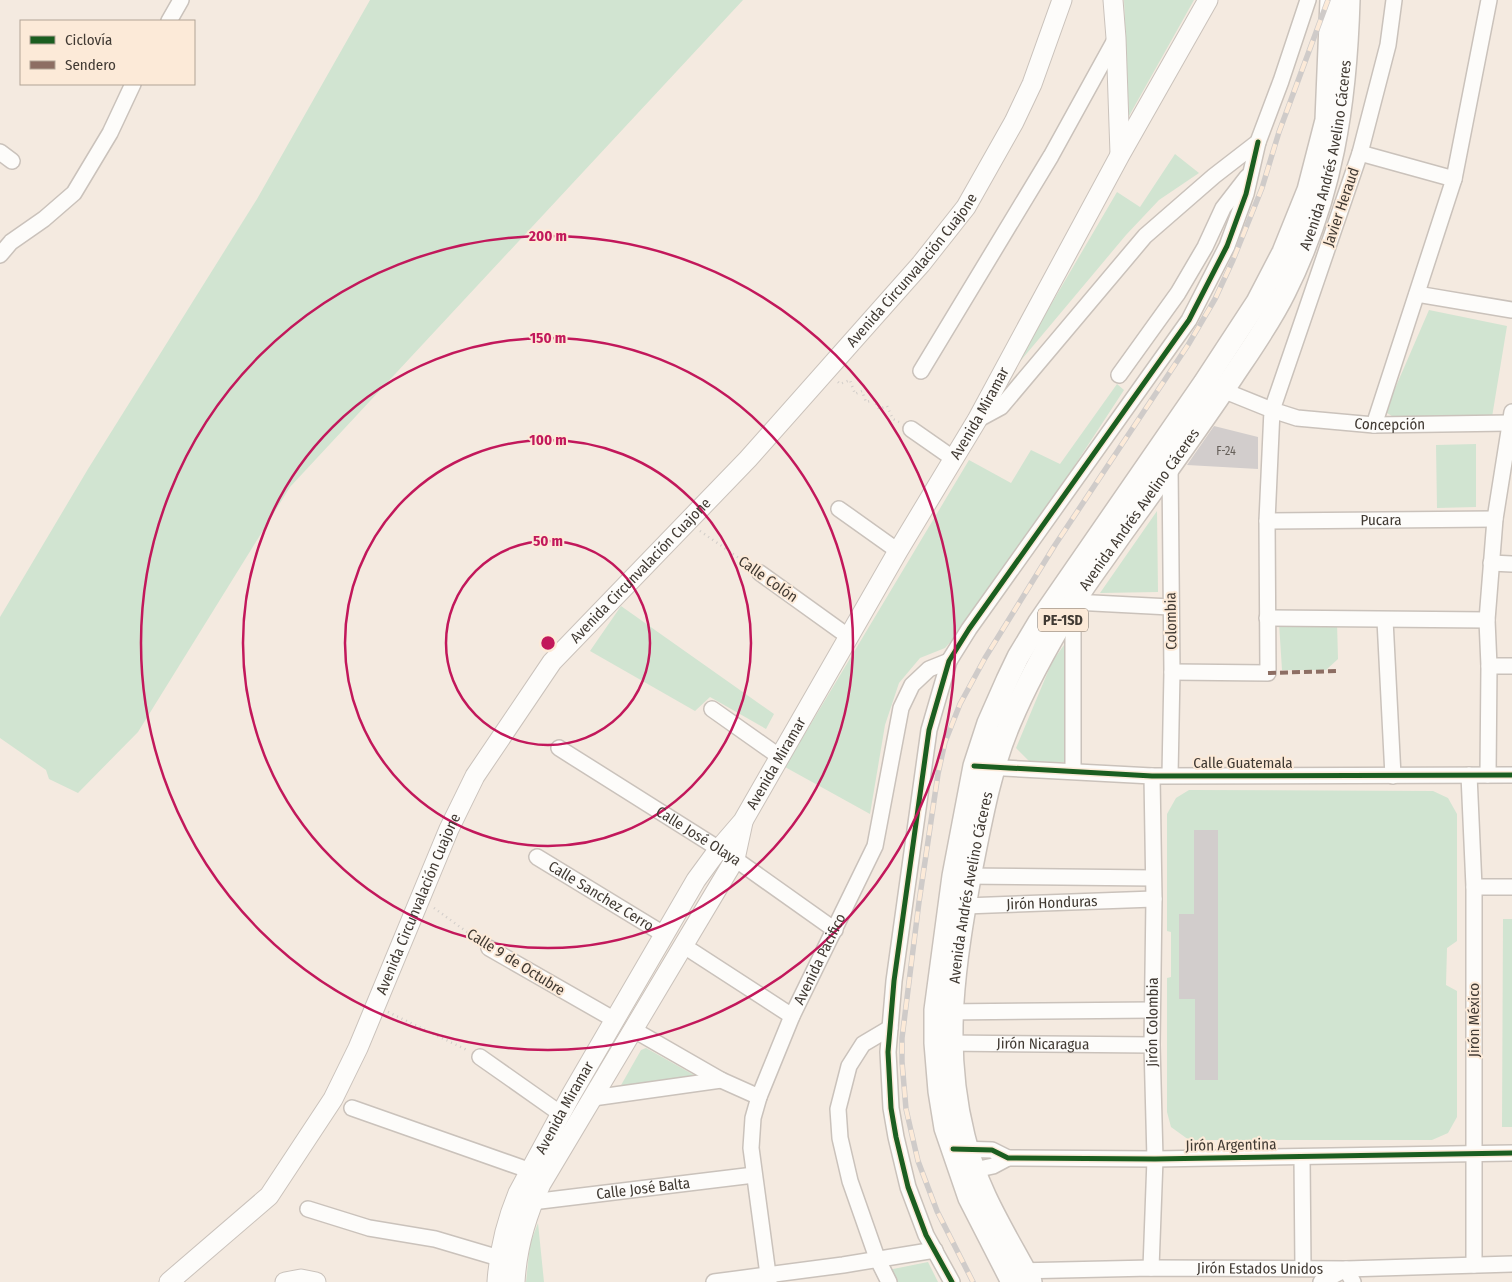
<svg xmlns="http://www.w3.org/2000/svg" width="1512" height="1282" font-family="'Fira Sans Condensed',sans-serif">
  <rect width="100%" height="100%" fill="#f4eae0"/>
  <!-- green -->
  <path fill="#d1e4d1" d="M370 0H743L290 487 138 732 78 793 49 779 46 770 0 738V617L88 469 257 199Z
    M1124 0H1194L1129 116Z
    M1175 154 1199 173 1159 200 1126 235 1012 371 1117 192 1140 207Z
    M1429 310 1507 326 1492 417 1395 418 1387 413V407Z
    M1117 384 1124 390 1071 471 964 627 945 648 920 658 899 683 885 725 870 814 785 767 969 460 1011 483 1031 450 1060 464Z
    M1476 444V507L1437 508 1436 445Z
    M1157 511 1158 592 1100 593Z
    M621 606 774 714 766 729 710 697 695 711 590 651Z
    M1337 622 1338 659 1326 670H1282L1279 623Z
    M1064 645 1066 762H1030L1016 748 1052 662Z
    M1189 790 1433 791 1448 798 1457 814V941L1447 948 1446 985 1457 991V1117L1448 1133 1432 1140H1189L1171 1127 1167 1112V978L1171 977V932L1167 931V814L1176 798Z
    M1503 919H1512V1127H1502Z
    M646 1048 694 1075 695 1080 620 1087 641 1050Z
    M538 1223 544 1282H526L530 1244Z
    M928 1262 938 1282H894L888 1270Z"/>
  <!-- building -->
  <path fill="#d2cdcc" d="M1214 426 1258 437V469L1187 465Z
    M1194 830H1218V1080H1195V999H1179V914H1194Z"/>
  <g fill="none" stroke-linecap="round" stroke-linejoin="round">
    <!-- minor casing -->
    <g stroke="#cac2bb" stroke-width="18">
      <g id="minor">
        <path id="s1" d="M1394 0 1388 45 1360 153 1272 410 1297 418 1374 425 1509 423"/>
        <path d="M169 21 181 0"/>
        <path d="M0 152 12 161"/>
        <path d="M1360 153 1454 179"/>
        <path d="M0 255 11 242 44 219 74 193 110 133 133 84"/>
        <path d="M1417 294 1512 310"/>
        <path d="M921 371 1051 156 1116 38"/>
        <path d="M1119 375 1178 293 1205 247 1223 208 1247 177"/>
        <path d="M977 420 1001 407 1145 236 1214 176 1258 142 1281 81 1308 0"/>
        <path d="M1374 425 1454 179 1489 0"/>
        <path d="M911 429 954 459"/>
        <path d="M839 509 898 551"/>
        <path id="s2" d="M1267 521 1495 519"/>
        <path d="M1491 563 1512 564"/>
        <path d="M760 573 849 637"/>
        <path d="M1074 602 1170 607"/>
        <path d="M1073 605V771"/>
        <path d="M1267 618 1487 620"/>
        <path d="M1385 620 1393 776"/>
        <path d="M1489 666H1512"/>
        <path d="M1172 672 1268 673 1267 521 1272 410 1215 387"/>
        <path d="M712 709 780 757"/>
        <path id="s3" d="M559 748 735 859 835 930"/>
        <path d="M985 767 1152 776 1512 775"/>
        <path d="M1170 775 1172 672 1170 466"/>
        <path d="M1469 775 1474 887V1265"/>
        <path d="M1488 775 1489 666 1487 620 1495 519 1512 412"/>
        <path id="s4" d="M537 857 665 935"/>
        <path d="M962 876 1153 878"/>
        <path d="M1474 887H1512"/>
        <path id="s5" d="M956 905 965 906 1154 899"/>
        <path d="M684 946 792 1016"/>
        <path d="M489 948 615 1020"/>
        <path d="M943 1012 1152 1010"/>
        <path d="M634 1030 721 1080 759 1097"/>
        <path id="s6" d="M944 1043 1152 1045"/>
        <path d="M480 1057 561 1114"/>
        <path d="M593 1098 721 1080"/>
        <path d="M352 1108 531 1171"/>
        <path d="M958 1149 992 1150 1008 1158 1155 1159 1512 1153"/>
        <path d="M1302 1157 1303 1268"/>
        <path d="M965 1172 993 1166 1008 1158"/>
        <path id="s7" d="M532 1202 754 1175"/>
        <path d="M308 1209 369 1228 435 1239 499 1258"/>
        <path id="s8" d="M1151 1268 1155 1159 1152 1045 1154 899 1152 776"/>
        <path id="s9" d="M1016 1271 1151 1268 1346 1269 1512 1264"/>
        <path d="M714 1282 843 1265 935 1250"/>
        <path id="s10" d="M769 1282 751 1148 753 1118 759 1097 792 1016 875 846 901 708 912 685 929 669 949 661"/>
        <path d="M889 1282 877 1258 850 1181 840 1138 838 1109 849 1066 863 1044 890 1028"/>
        <path d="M952 1282 926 1235 908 1187 896 1137 891 1108 888 1052 894 981 929 730 949 661 969 629 1189 320 1227 246 1246 194 1258 142"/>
        <path d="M1321 1282 1346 1269 1353 1282"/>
      </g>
    </g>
    <!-- major casing -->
    <g stroke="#cac2bb" stroke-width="21">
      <g id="major">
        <path d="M1113 0 1116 38 1120 154"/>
        <path id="s11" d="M169 1282 269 1196 333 1099 358 1048 449 829 475 776 552 662 748 459 921 264 966 207 1014 122 1032 84 1062 0"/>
        <path d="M285 1282 301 1279 316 1282"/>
        <path id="s12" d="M497 1282C499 1251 506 1222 518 1193L571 1095 696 880 718 850 743 821 898 551 977 420 1120 155 1208 0"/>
        <path d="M515 1282C517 1247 526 1216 541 1184L735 859 743 822"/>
      </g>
    </g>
    <!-- highway casing -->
    <g stroke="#cac2bb" stroke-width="24">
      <g id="highway">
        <path d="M1012 1282 969 1198 945 1128 939 1091 935 1043V1010L953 876 974 766 988 723 1007 680 1018 657 1039 622 1204 383 1257 302 1283 252 1308 190 1326 120 1331 0"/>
        <path id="s13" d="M1031 1282C1005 1233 977 1191 964 1136 941 1044 955 963 971 872 981 822 990 770 1010 723 1027 682 1049 643 1072 605 1087 581 1104 559 1120 536 1158 483 1197 430 1233 376 1251 349 1271 321 1285 292 1332 198 1346 104 1349 0"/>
      </g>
    </g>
    <!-- path -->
    <path stroke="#d1cdc9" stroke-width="2.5" stroke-dasharray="1 4" stroke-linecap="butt" d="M838 382 840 384 850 380 855 394 862 391 866 402 874 400 879 409 887 406 893 419 899 422
      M700 531 749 565
      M434 908 478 940
      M388 1012 469 1051"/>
    <!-- minor -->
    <use href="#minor" stroke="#fdfcfa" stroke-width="15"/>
    <!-- major -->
    <use href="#major" stroke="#fdfcfa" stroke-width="19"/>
    <!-- highway -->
    <use href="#highway" stroke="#fdfcfa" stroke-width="21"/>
    <!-- rail casing -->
    <g stroke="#cfcbc9" stroke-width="5.5">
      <path id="rail" d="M973 1282 937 1211 918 1161 906 1109 902 1062V1038L919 902 938 774 945 742 960 704 985 658 1055 545 1188 345 1215 299 1233 260 1262 188 1279 132 1328 0"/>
    </g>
    <!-- rail -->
    <use href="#rail" stroke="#fcead8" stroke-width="4" stroke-dasharray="11" stroke-linecap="butt"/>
    <!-- quiet -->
    <path stroke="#8d6e63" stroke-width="4" stroke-dasharray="8 4" stroke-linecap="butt" d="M1268 673 1338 671"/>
    <!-- cycleway casing -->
    <g stroke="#fcead8" stroke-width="8">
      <path id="cycleway" d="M974 766 1152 776 1512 775
        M953 1149 992 1150 1008 1158 1155 1159 1512 1153
        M952 1282 926 1235 908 1187 896 1137 891 1108 888 1052 894 981 929 730 949 661 969 629 1189 320 1227 246 1246 194 1258 142"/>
    </g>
    <!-- cycleway -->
    <use href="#cycleway" stroke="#1b5e20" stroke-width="5"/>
  </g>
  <!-- distance rings -->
  <g fill="none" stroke="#c2185b" stroke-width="2.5">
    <circle cx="548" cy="643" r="102"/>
    <circle cx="548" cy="643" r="203"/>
    <circle cx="548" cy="643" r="305"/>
    <circle cx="548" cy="643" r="407"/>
  </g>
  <g text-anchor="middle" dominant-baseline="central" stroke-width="4" stroke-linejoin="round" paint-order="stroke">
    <!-- number labels -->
    <g font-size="12" fill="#655f59">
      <text x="1226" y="451">F-24</text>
    </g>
    <!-- shield labels -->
    <rect fill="#fcead8" stroke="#796f64" stroke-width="1" x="1038" y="608.5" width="50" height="23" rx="4"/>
    <g font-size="14" font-weight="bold" fill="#413a33">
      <text x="1063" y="620">PE-1SD</text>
    </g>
    <!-- street labels -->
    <g font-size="15" fill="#413a33" stroke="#fcead8">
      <text stroke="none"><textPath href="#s13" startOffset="1238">Avenida Andrés Avelino Cáceres</textPath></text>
      <text transform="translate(1341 207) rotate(-71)">Javier Heraud</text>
      <text stroke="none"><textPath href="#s11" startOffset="1271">Avenida Circunvalación Cuajone</textPath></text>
      <text stroke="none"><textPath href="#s12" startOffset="999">Avenida Miramar</textPath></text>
      <text stroke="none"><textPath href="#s1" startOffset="548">Concepción</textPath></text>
      <text stroke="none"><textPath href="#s13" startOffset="832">Avenida Andrés Avelino Cáceres</textPath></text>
      <text stroke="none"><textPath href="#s2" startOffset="114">Pucara</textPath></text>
      <text stroke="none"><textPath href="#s11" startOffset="866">Avenida Circunvalación Cuajone</textPath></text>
      <text transform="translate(768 579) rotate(35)">Calle Colón</text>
      <text transform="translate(1171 621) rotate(-91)">Colombia</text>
      <text stroke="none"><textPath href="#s12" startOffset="594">Avenida Miramar</textPath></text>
      <text x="1243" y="763">Calle Guatemala</text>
      <text stroke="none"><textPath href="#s3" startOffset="165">Calle José Olaya</textPath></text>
      <text stroke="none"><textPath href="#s13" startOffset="412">Avenida Andrés Avelino Cáceres</textPath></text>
      <text stroke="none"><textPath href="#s4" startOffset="75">Calle Sanchez Cerro</textPath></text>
      <text stroke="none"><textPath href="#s5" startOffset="96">Jirón Honduras</textPath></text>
      <text stroke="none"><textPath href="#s11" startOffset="461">Avenida Circunvalación Cuajone</textPath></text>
      <text stroke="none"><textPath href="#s10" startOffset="338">Avenida Pacifico</textPath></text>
      <text transform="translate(516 962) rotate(32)">Calle 9 de Octubre</text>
      <text transform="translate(1474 1020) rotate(-90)">Jirón México</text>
      <text stroke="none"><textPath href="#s8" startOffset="246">Jirón Colombia</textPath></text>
      <text stroke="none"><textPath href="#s6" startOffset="99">Jirón Nicaragua</textPath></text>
      <text stroke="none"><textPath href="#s12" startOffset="189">Avenida Miramar</textPath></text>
      <text transform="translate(1231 1145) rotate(-1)">Jirón Argentina</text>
      <text stroke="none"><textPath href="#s7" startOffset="112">Calle José Balta</textPath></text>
      <text stroke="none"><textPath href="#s9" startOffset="244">Jirón Estados Unidos</textPath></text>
    </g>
  </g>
  <circle cx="548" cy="643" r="8" fill="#c2185b" stroke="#fcead8" stroke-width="2.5"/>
  <g font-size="15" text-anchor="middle" font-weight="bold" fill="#c2185b" stroke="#fcead8" stroke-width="4" stroke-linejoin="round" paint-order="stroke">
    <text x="548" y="241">200 m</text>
    <text x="548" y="343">150 m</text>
    <text x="548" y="445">100 m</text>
    <text x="548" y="546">50 m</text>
  </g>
  <!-- legend -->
  <rect x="20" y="20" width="175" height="65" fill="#fcead8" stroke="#b1a496"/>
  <rect x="30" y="36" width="25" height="8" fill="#1b5e20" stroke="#b1a496"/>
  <text x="65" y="45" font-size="15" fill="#413a33">Ciclovía</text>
  <rect x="30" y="61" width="25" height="8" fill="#8d6e63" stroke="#b1a496"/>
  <text x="65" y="70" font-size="15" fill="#413a33">Sendero</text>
</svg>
